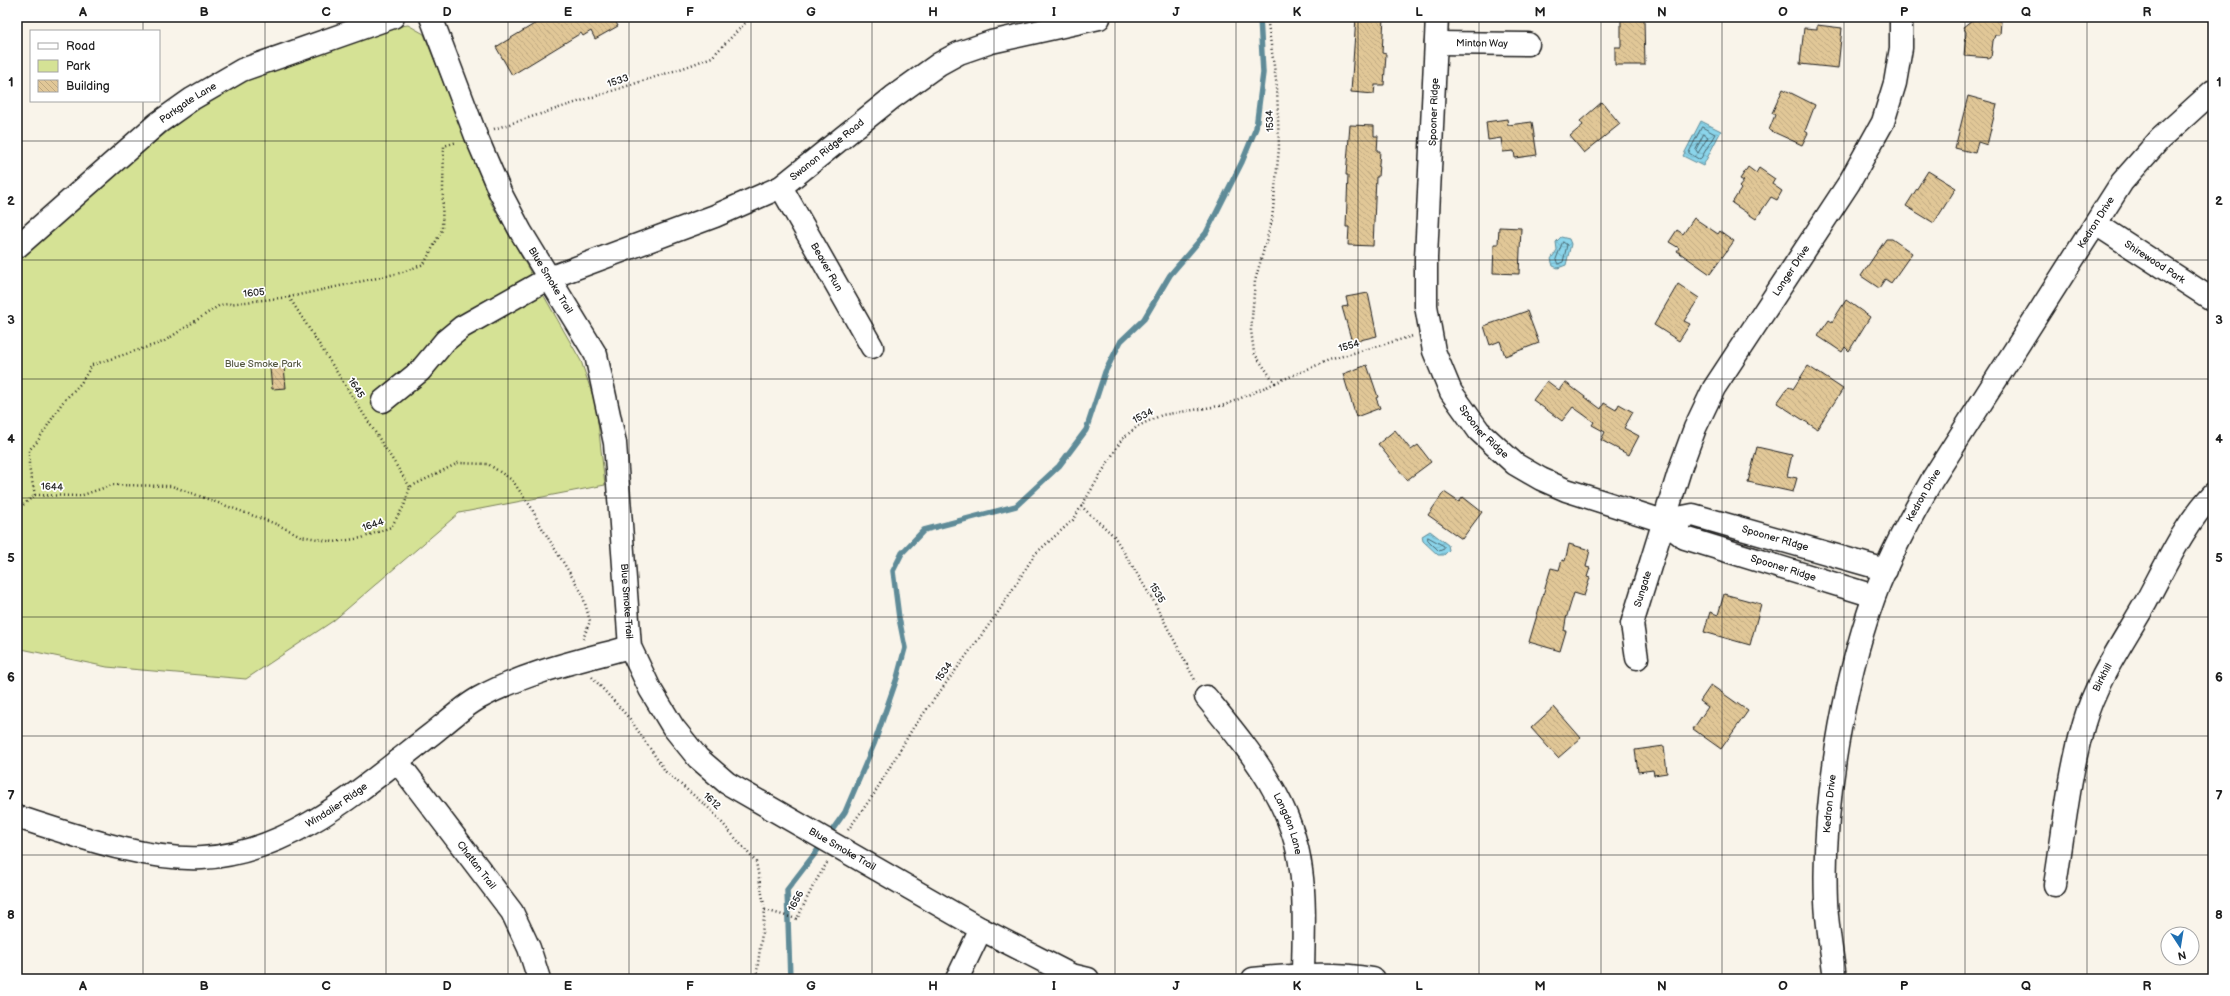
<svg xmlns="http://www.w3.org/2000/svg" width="2230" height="996" font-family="'Balsamiq Sans',sans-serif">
  <defs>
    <pattern id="water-waves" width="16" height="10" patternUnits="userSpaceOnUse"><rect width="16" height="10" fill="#8bd5eb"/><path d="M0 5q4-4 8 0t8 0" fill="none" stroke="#77b6c9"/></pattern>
    <pattern id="building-back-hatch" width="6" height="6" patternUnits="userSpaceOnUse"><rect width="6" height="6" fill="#e1c797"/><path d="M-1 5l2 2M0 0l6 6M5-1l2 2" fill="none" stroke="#c0aa82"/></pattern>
  </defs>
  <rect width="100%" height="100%" fill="#f9f4ea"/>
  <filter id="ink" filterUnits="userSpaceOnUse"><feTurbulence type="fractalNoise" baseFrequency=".025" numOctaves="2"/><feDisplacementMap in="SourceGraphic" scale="8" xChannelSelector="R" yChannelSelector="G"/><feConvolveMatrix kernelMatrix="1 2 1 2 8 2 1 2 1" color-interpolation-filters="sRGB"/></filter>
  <g filter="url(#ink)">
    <!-- green -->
    <path fill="#d5e295" stroke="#787f58" d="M408 25 424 34 491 203 581 361 596 405 605 485 459 513 333 621 246 679 107 667 17 648V261L95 190 198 107 240 83 296 61 387 28Z"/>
    <!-- water -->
    <path fill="url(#water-waves)" stroke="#5f8b98" d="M1701 121 1721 131 1703 166 1683 156Z
      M1561 237 1569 239 1571 244 1566 265 1558 268 1553 266 1551 259 1557 250 1556 242Z
      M1430 531 1448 545 1449 550 1444 555H1438L1423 541 1422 536Z"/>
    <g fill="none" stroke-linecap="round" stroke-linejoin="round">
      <!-- shore -->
      <path stroke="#48666f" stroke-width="1" d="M1702 127 1715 134 1700 160 1689 153Z
        M1704 134 1708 137 1698 153 1696 150Z
        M1563 242 1567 245 1563 262 1558 264 1556 260Z
        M1428 537 1444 546V549L1439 551 1428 540Z"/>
      <!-- stream -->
      <path stroke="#5f8b98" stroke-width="5.5" d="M828 836 845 812 874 744 897 678 905 648 899 618 893 571 902 553 924 530 1016 506 1059 466 1086 430 1105 372 1121 341 1144 319 1170 275 1206 233 1242 162 1256 128 1263 73 1260 17
        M790 979 787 890 823 843"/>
    </g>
    <!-- building -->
    <path fill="url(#building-back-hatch)" stroke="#1c1c1c" d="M546 17H617L614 19 618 26 595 39 591 31 583 36 581 33 512 75 496 47Z
      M1356 17H1384L1382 53 1386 54 1384 85H1375L1374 94 1351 92Z
      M1976 17H1991V20L2001 21 2000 35H1995L1993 41 1991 58 1964 56 1966 32 1963 27Z
      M1621 19H1644L1645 65H1615V47H1621Z
      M1817 25 1842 28 1838 68 1800 64 1804 28 1817 29Z
      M1783 89 1815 105 1805 131 1808 133 1802 145 1769 130 1775 115 1772 113Z
      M1968 96 1997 104 1987 145 1978 142 1975 153 1955 148Z
      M1602 102 1620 124 1584 153 1570 136 1583 125 1580 121Z
      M1507 119 1508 125 1532 122 1537 155 1515 158 1514 151 1503 152 1501 138 1488 140 1486 122Z
      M1350 125 1374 126V136H1378L1377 151H1380L1378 177H1376L1373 246 1348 245 1349 227H1346L1348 175H1346Z
      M1748 167 1756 173 1759 168 1775 179 1772 184 1782 191 1777 200 1771 197 1756 219 1732 203 1741 189 1739 187 1744 181 1740 179Z
      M1928 171 1956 188 1934 223 1906 206Z
      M1694 218 1718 234 1720 231 1734 241 1710 274 1677 251 1679 248 1669 242 1677 230 1683 234Z
      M1499 227 1521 228 1519 274 1493 273 1494 244H1498Z
      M1886 239H1892L1912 253 1891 283 1885 279 1879 288 1861 276Z
      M1678 284 1699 298 1684 321 1690 324 1679 341 1654 325Z
      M1368 293 1377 336 1352 342 1342 307 1348 306 1346 297Z
      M1846 300 1870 317 1849 351 1845 347 1842 352 1818 336 1829 320 1832 322Z
      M1527 311 1539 343 1505 356 1500 341 1490 345 1484 326Z
      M1367 365 1378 397 1376 398 1380 408 1356 417 1343 374Z
      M1808 366 1843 389 1817 429 1777 403 1789 386 1793 389Z
      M284 367 286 388 272 389 270 368Z
      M1547 381 1559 390 1565 382 1601 409 1604 403 1616 410 1619 404 1633 412 1624 428 1639 436 1629 455 1601 440 1605 432 1592 425 1594 422 1573 407 1562 421 1533 400Z
      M1395 430 1411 450 1418 445 1431 462 1407 480 1378 444Z
      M1757 447 1792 455 1787 476 1797 478 1793 492 1748 482Z
      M1444 492 1459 502 1463 497 1482 512 1462 539 1428 515Z
      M1569 544 1590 550 1586 567 1590 568 1587 577 1590 578 1584 596 1574 593 1566 619 1564 631H1566L1560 651 1529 642 1551 568 1559 570 1562 560 1565 561Z
      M1724 594 1761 604 1750 645 1704 632 1710 612 1718 615Z
      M1711 685 1748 711 1721 749 1693 729 1708 707 1700 701Z
      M1554 707 1581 738 1558 758 1531 728Z
      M1664 746 1667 773 1654 775 1653 770 1638 772 1635 750Z"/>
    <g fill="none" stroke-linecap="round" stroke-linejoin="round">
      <!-- minor casing -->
      <g stroke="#1c1c1c" stroke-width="25">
        <g id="minor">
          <path id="s1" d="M431 17 476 136 500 192 521 232 596 355 615 443 630 647 650 689 673 727 698 758 727 783 981 929 1071 975 1088 979"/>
          <path id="s2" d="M1437 17 1426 258V306L1434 351 1451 392 1479 431 1515 464 1541 479 1566 490 1663 521 1685 538 1874 596"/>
          <path id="s3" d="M1436 43 1528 44"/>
          <path id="s4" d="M781 187 872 347"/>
          <path id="s5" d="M2096 224 2213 300"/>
          <path id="s6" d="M17 247 158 123 192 99 242 70 393 17"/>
          <path id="s7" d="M383 401 420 371 445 341 462 327 549 278 715 216 781 187 893 97 939 64 959 53 991 42 1099 18"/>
          <path id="s8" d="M1663 521 1693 515 1886 570"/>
          <path id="s9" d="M1637 658 1632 624 1681 466 1695 428 1714 388 1849 183 1883 122 1895 83 1901 48V17"/>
          <path id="s10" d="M1206 697C1248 749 1293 801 1301 870 1306 906 1303 943 1303 979"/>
          <path id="s11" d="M397 761 512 912 529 948 539 979"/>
          <path id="s12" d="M17 817C72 834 144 861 202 858 293 853 364 786 433 733 448 721 463 707 479 698 526 672 579 661 630 647"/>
          <path id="s13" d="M2055 885C2064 831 2069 775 2084 723 2096 680 2124 641 2146 602 2166 565 2184 525 2213 494"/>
          <path d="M957 979 981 929"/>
          <path d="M1253 979C1294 975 1332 972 1373 979"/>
          <path id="s14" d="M1835 979C1832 953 1827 927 1826 901 1822 808 1843 684 1874 597 1889 556 1911 517 1932 480L2122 182 2160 139 2213 91"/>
        </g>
      </g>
      <!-- path -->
      <path stroke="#1c1c1c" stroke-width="2.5" stroke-dasharray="1 3" stroke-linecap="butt" d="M494 129 686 67 712 57 751 17
        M289 297 410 487
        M1275 383 1329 360 1413 336
        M35 495 80 496 112 485 172 486 276 524 301 536 334 542 362 538 391 527 404 506 410 487 458 463 488 464 512 480 531 507 539 523 582 593 590 621 583 639
        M35 495 29 467V450L37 442 62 403 81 383 92 365 163 342 220 305 289 297 400 273 424 264 442 230 444 146 457 142
        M1081 506 1114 536 1153 600 1196 682
        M17 510 35 495
        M592 677 630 719 666 772 711 810 756 862 765 910 756 979
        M848 830 874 794 913 728 997 614 1035 554 1073 520 1122 439 1138 426 1162 415 1225 405 1275 383 1254 353 1251 330 1255 281 1272 220 1279 148 1277 87 1267 17
        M765 910 797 919 814 884 827 863"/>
      <!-- minor -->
      <use href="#minor" stroke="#fff" stroke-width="22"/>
    </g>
  </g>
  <!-- grid -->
  <path fill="none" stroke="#1c1c1c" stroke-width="1" stroke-opacity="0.55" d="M143 17V31M265 17V979M386 17V979M508 17V979M629 17V979M751 17V979M872 17V979M994 17V979M1115 17V979M1236 17V979M1358 17V979M1479 17V979M1601 17V979M1722 17V979M1844 17V979M1965 17V979M2087 17V979M143 101V979M17 141H2213M17 260H2213M17 379H2213M17 498H2213M17 617H2213M17 736H2213M17 855H2213"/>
  <g text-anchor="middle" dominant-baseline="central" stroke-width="3.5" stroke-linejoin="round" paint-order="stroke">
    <!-- street labels -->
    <g font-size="10" fill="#1c1c1c" stroke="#fff">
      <text stroke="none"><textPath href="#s3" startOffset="46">Minton Way</textPath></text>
      <text transform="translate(618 81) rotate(-18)">1533</text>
      <text stroke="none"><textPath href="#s6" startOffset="224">Parkgate Lane</textPath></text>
      <text transform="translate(1434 112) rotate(-88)">Spooner Ridge</text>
      <text transform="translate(1270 121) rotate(-92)">1534</text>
      <text stroke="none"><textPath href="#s7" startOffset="517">Swanon Ridge Road</textPath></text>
      <text stroke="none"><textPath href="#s14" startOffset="824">Kedron Drive</textPath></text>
      <text stroke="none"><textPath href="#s5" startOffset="70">Shirewood Park</textPath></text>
      <text stroke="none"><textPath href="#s4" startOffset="92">Beaver Run</textPath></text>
      <text stroke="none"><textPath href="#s9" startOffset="425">Longer Drive</textPath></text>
      <text stroke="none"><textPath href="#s1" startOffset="290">Blue Smoke Trail</textPath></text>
      <text transform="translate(254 293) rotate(-6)">1605</text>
      <text transform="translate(1349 346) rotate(-15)">1554</text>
      <text transform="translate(356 388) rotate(58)">1645</text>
      <text transform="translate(1143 416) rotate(-27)">1534</text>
      <text stroke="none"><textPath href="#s2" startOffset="431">Spooner Ridge</textPath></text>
      <text transform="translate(52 487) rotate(2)">1644</text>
      <text stroke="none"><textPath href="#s14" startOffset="501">Kedron Drive</textPath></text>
      <text transform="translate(373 525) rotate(-18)">1644</text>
      <text stroke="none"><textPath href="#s8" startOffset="116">Spooner RIdge</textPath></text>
      <text stroke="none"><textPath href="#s2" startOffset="766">Spooner Ridge</textPath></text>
      <text stroke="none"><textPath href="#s9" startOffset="71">Sungate</textPath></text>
      <text transform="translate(1157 593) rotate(60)">1535</text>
      <text stroke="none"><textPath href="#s1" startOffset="626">Blue Smoke Trail</textPath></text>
      <text transform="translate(944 672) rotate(-54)">1534</text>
      <text stroke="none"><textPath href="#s13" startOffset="214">Birkhill</textPath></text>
      <text transform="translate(712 801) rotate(43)">1612</text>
      <text stroke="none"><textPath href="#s14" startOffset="176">Kedron Drive</textPath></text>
      <text stroke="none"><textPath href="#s12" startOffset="337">Windalier Ridge</textPath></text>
      <text stroke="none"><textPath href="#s10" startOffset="152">Langdon Lane</textPath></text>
      <text stroke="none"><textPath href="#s1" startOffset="974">Blue Smoke Trail</textPath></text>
      <text stroke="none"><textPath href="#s11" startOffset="131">Chattan Trail</textPath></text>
      <text transform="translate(796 901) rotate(-62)">1656</text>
    </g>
    <!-- park labels -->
    <g font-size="10" fill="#545740" stroke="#fff">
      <text x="263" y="364">Blue Smoke Park</text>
    </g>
  </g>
  <!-- margin -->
  <rect width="2230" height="996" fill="none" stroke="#fff" stroke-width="44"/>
  <!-- legend -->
  <rect x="30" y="30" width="130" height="72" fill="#ffffff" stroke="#a4a4a4"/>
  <rect x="38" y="43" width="20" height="6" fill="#ffffff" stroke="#a4a4a4"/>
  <text x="66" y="50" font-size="12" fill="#1c1c1c">Road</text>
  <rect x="38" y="60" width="20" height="12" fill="#d5e295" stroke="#a4a4a4"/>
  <text x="66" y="70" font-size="12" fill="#1c1c1c">Park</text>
  <rect x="38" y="80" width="20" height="12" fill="url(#building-back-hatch)" stroke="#a4a4a4"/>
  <text x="66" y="90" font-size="12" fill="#1c1c1c">Building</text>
  <!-- north arrow -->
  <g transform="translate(2180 946) rotate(168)"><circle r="19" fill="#ffffff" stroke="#a4a4a4"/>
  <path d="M0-3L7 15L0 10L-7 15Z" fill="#1f6fb2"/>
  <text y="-6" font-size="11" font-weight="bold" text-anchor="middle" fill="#1c1c1c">N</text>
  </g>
  <rect x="22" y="22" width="2186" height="952" fill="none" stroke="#1c1c1c" stroke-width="1.5"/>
  <g font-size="13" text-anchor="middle" font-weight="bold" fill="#1c1c1c">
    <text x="83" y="16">A</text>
    <text x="204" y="16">B</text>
    <text x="326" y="16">C</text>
    <text x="447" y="16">D</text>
    <text x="568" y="16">E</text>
    <text x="690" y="16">F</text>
    <text x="811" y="16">G</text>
    <text x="933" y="16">H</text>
    <text x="1054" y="16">I</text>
    <text x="1176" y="16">J</text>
    <text x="1297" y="16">K</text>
    <text x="1419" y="16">L</text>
    <text x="1540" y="16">M</text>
    <text x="1662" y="16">N</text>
    <text x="1783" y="16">O</text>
    <text x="1904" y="16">P</text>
    <text x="2026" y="16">Q</text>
    <text x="2147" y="16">R</text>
    <text x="11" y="86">1</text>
    <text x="2219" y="86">1</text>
    <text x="11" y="205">2</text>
    <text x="2219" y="205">2</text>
    <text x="11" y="324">3</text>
    <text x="2219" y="324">3</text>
    <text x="11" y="443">4</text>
    <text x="2219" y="443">4</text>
    <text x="11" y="562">5</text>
    <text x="2219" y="562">5</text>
    <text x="11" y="681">6</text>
    <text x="2219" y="681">6</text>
    <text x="11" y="800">7</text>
    <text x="2219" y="800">7</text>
    <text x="11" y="919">8</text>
    <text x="2219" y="919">8</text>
    <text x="83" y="990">A</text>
    <text x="204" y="990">B</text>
    <text x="326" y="990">C</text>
    <text x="447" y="990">D</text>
    <text x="568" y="990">E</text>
    <text x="690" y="990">F</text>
    <text x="811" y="990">G</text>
    <text x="933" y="990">H</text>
    <text x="1054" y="990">I</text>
    <text x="1176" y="990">J</text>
    <text x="1297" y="990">K</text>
    <text x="1419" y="990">L</text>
    <text x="1540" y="990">M</text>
    <text x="1662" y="990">N</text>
    <text x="1783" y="990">O</text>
    <text x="1904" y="990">P</text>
    <text x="2026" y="990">Q</text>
    <text x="2147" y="990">R</text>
  </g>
</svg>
